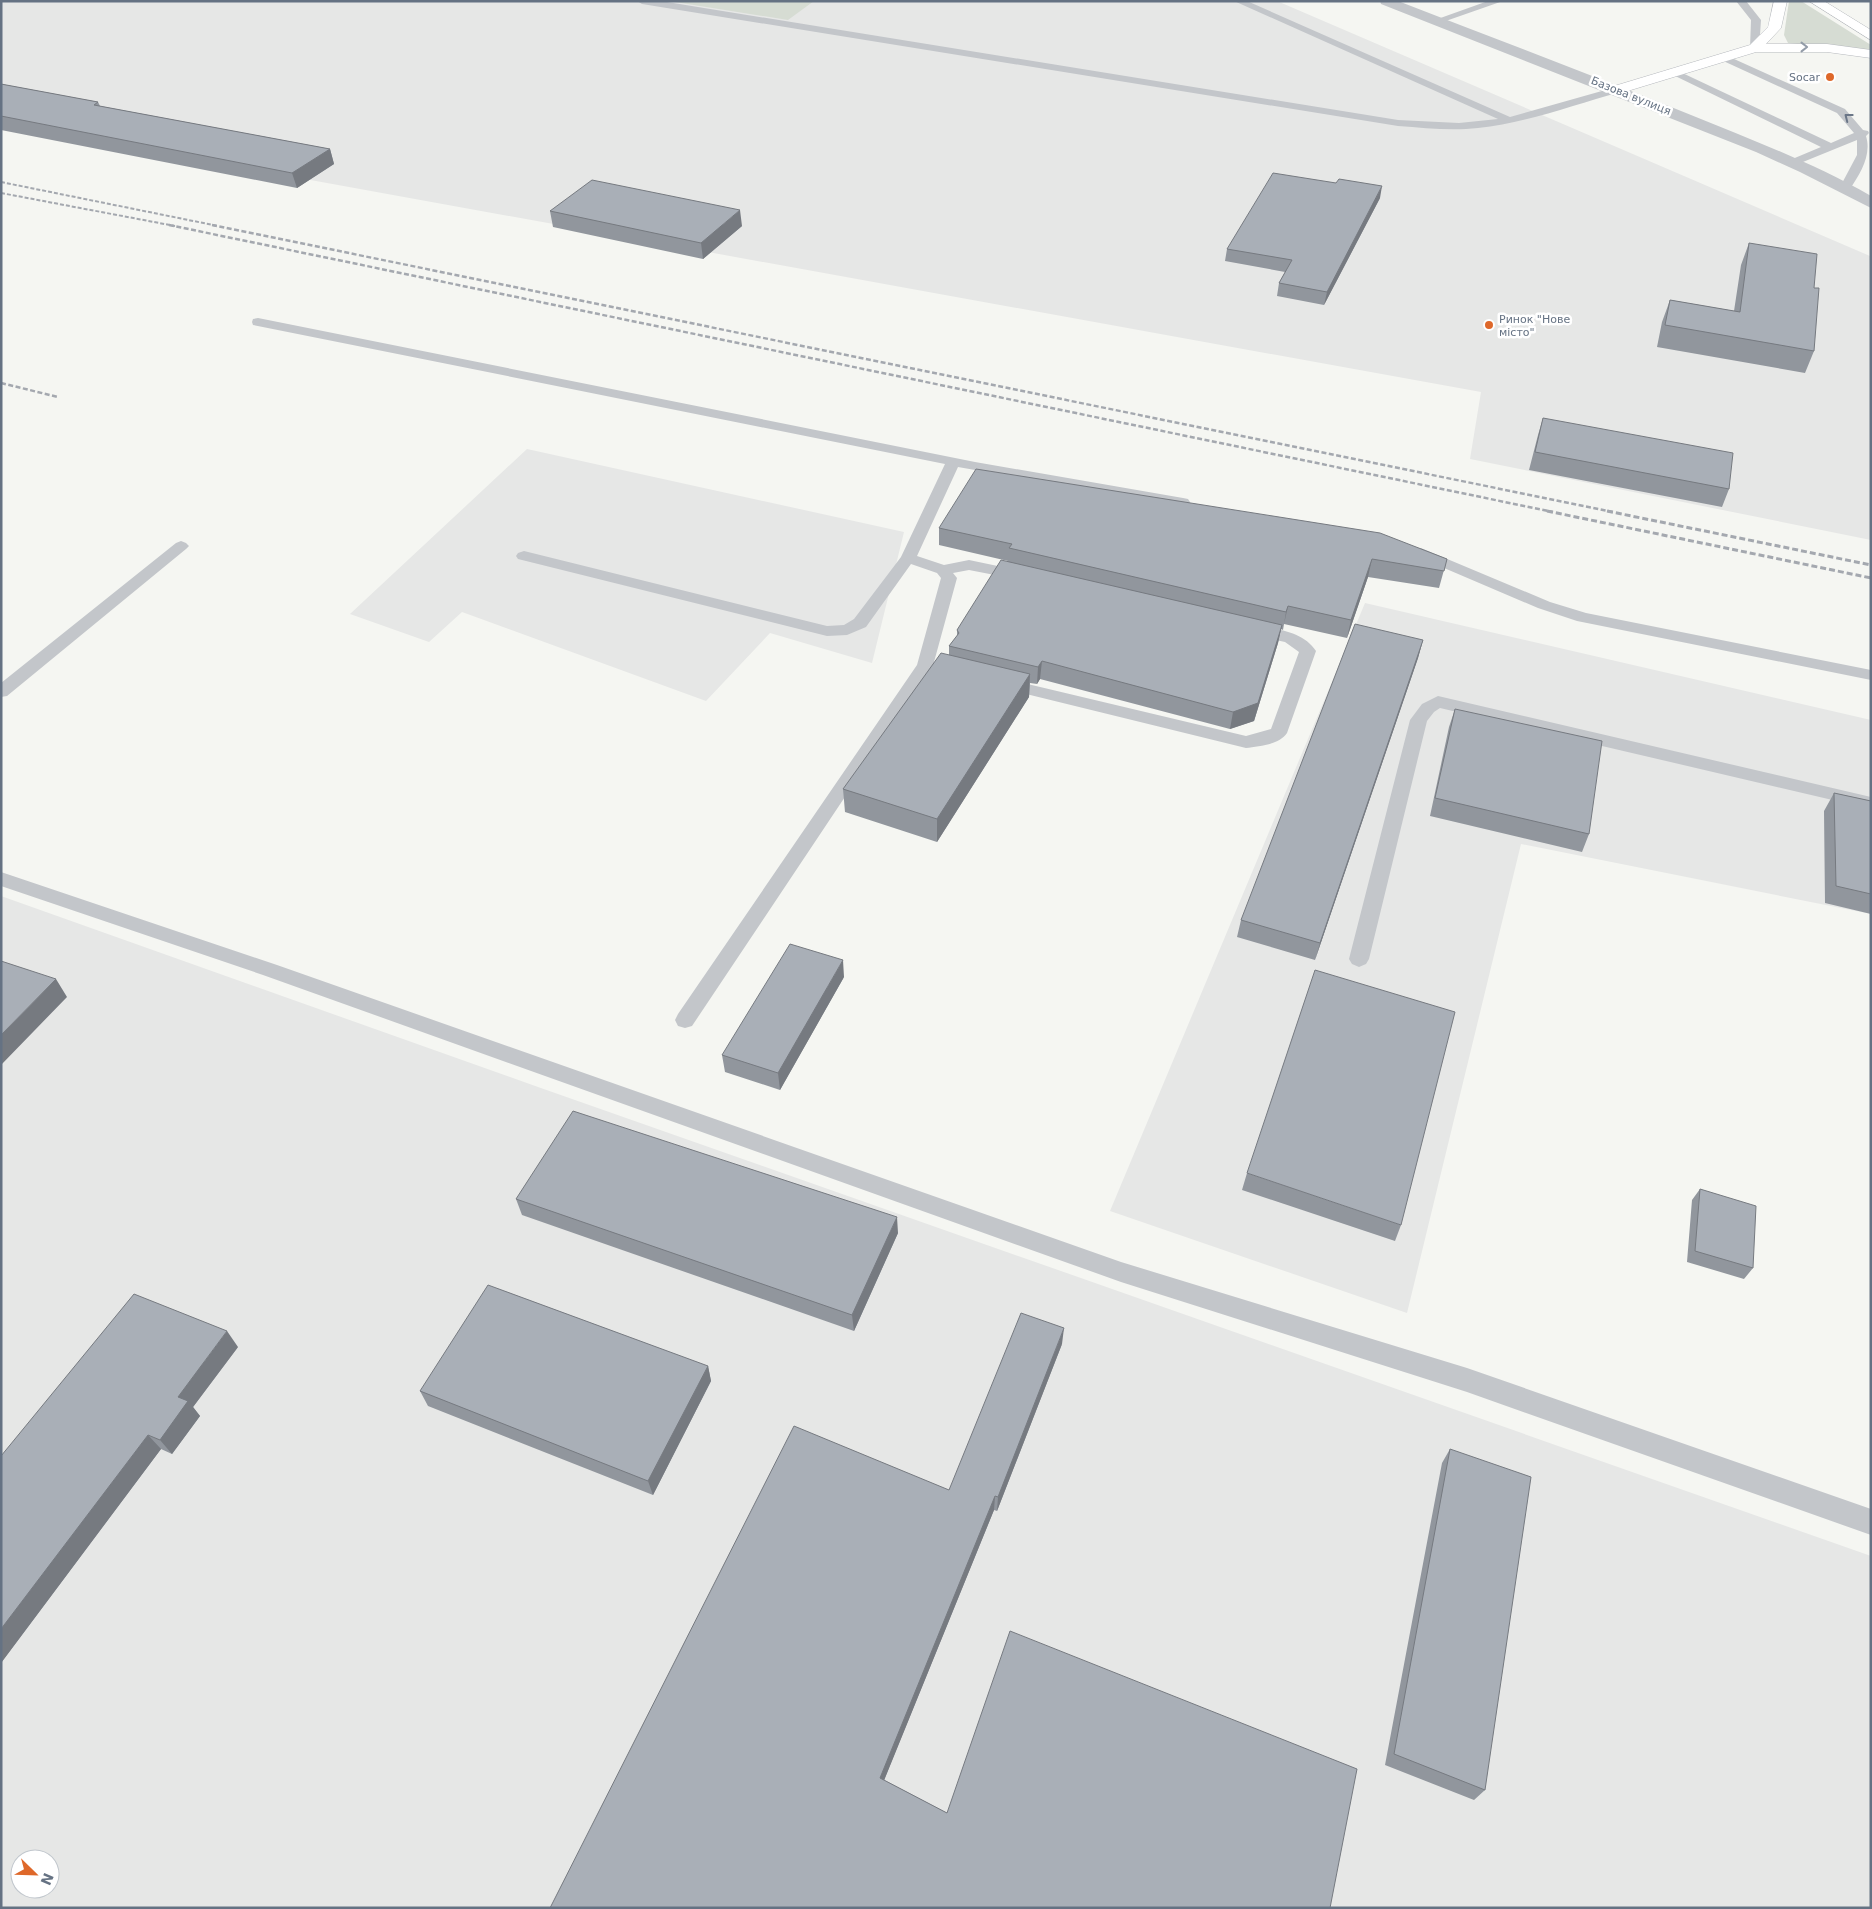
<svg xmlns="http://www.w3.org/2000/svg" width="1872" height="1909" font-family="'DejaVu Sans',sans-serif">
  <rect width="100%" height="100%" fill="#f5f6f2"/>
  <!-- built -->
  <path fill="#e6e7e6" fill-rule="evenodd" d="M1 1H1277L1870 256 1871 540 1470 459 1481 392 1 124Z
    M527 449 904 532 872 663 770 633 706 701 462 612 429 642 350 614Z
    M1365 603 1871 720V914L1521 844 1407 1313 1110 1211Z
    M1 896 538 1087 1871 1556V1908H1ZM20 1859H50V1889H20Z"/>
  <!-- green -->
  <path fill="#d6dcd3" d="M669 1H814L788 20Z
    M1789 1H1801L1871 45V52L1788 43 1784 35Z"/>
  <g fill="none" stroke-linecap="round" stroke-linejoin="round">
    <!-- primary casing -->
    <g stroke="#b6b9be" stroke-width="1">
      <path id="primary" d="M1774 1H1787L1781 28 1766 44H1827L1871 50V58L1827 52H1756L1621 93H1611L1609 90 1611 87 1750 45 1768 27Z
        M1809 1H1824L1871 30V40Z"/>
    </g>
    <!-- service -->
    <path fill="#c3c6ca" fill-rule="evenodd" d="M637 1H661L1398 120 1459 123 1498 119 1234 1H1247L1510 117 1616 87 1621 90 1620 92C1573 105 1527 123 1478 128 1452 131 1425 128 1398 126L642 4Z
      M1488 1H1503L1440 23 1437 24 1432 21Z
      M1736 1H1746L1761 20 1759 50 1755 51 1750 48 1751 20Z
      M1723 54 1845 109 1863 130 1868 131 1869 133 1866 136C1872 155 1860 174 1850 189H1842L1840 187 1857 155V140L1798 164H1790L1788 162 1790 160 1821 147 1667 72 1668 70H1676L1831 143 1854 133 1837 113 1719 59 1718 57Z
      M258 318 975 462 1183 498 1188 499 1190 502 1188 505 1183 506 958 467 917 556 944 565 969 560 1027 572 1029 575 1027 578 1021 580 969 570 953 573 957 578 934 662 963 669 965 673 963 677 957 678 929 671 692 1026 685 1028 678 1026 675 1020 678 1014 917 665 941 578 937 573 911 564 866 627 847 635 827 636 518 559 516 556 518 553 524 551 827 626 844 625 854 619 901 557 945 464 253 325 252 322 253 319Z
      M181 541 186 543 189 546 186 549 7 696 1 697V683L176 543Z
      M1421 548 1550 602 1586 613 1871 670V680L1577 621 1538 608 1416 556 1413 553 1416 550Z
      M1254 625C1276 629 1303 631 1316 651L1287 733C1279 745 1259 746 1246 748L1002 688 996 687 994 683 996 679 1002 678 1246 736 1271 729 1299 652 1285 642 1248 634 1246 630 1248 626Z
      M1438 696 1871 797V809L1440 708 1434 712 1427 721 1369 959 1366 964 1359 967 1352 964 1349 959 1410 720 1422 704Z
      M1 872 277 965 1121 1262 1467 1368 1871 1509V1535L1467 1392 1121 1282 263 975 1 886Z"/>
    <!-- minor -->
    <path fill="#c3c6ca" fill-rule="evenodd" d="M1380 1H1398C1496 39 1594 76 1691 115 1752 140 1814 163 1871 196V208L1800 172 1756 152 1381 4Z"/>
    <!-- primary -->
    <use href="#primary" fill="#fff" fill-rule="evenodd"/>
    <!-- rail-far2 -->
    <path stroke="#a4a8af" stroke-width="2" stroke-dasharray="4 2" stroke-linecap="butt" d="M1 182 218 226
      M1 193 175 226"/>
    <!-- rail-far1 -->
    <path stroke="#a4a8af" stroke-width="2.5" stroke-dasharray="5 2.5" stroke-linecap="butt" d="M169 225 1553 512
      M212 225 1613 512
      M1 383 58 397"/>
    <!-- rail -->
    <path stroke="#a4a8af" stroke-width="3" stroke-dasharray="6 3" stroke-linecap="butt" d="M1547 511 1871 578
      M1607 511 1871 565"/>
  </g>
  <!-- wall -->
  <path fill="#91969d" d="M1 84 98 102 100 106 330 149 334 164 297 188 1 130Z
    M1380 198 1324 305 1277 296 1279 283 1285 272 1225 261 1227 249Z
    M550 211 742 226 703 259 553 227Z
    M1749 243 1814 288V351L1805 373 1657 347 1662 322 1670 300 1734 311 1741 265Z
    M1543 418 1729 489 1722 507 1529 470 1538 435Z
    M939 528 1447 559 1439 588 1368 577 1347 638 1284 624 1283 630 1281 629 1278 643 1254 721 1230 729 1040 679 1037 684 1030 683 1029 697 937 842 845 812 843 789 949 655V646L957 636V630L1008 562V561L939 545Z
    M1423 640 1418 658 1315 960 1237 937 1241 920Z
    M1455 709 1589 834 1582 852 1430 816 1449 727Z
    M1834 793 1871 801V914L1825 903 1824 811Z
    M844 977 780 1090 725 1072 722 1055Z
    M1247 1173 1401 1225 1395 1241 1242 1190Z
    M1700 1189 1753 1268 1744 1279 1687 1262 1692 1200Z
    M516 1199 898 1233 854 1331 522 1215Z
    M1062 1344 997 1511 994 1510 884 1780 947 1813 1357 1769 550 1908 949 1490Z
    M238 1347 193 1407 200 1416 172 1454 161 1449 1 1663V1456Z
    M708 1366 711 1381 653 1495 428 1406 420 1391Z
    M1450 1449 1485 1790 1474 1800 1385 1765 1442 1463Z"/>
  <!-- shaded-wall -->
  <path fill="#767a80" d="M330 149 334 164 297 188 292 173Z
    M1382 186 1380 198 1324 305 1327 292Z
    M740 210 742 226 703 259 701 243Z
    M1372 559 1368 577 1347 638 1351 620Z
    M1288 606 1284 624 1283 630 1286 612Z
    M1282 625 1278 643 1254 721 1230 729 1233 712Z
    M1423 640 1418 658 1315 960 1320 943Z
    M1042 661 1040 679 1037 684 1038 667Z
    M1030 674 1029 697 937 842V819Z
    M843 960 844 977 780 1090 778 1073Z
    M56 979 67 997 1 1065V1035Z
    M897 1217 898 1233 854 1331 852 1315Z
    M1064 1328 1062 1344 997 1511 998 1497Z
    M227 1331 238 1347 193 1407 200 1416 172 1454 160 1440 178 1397Z
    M708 1366 711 1381 653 1495 648 1481Z
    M148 1435 161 1449 1 1663V1629Z
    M995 1496 994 1510 881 1788 880 1778Z"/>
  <!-- building -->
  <path fill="#a9afb7" stroke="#767a80" d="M1 84 98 102 94 105 330 149 292 173 1 116Z
    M1273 173 1336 183 1339 179 1382 186 1327 292 1279 283 1292 260 1227 249Z
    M592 180 740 210 701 243 550 211Z
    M1749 243 1817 254 1814 288H1819L1814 351 1665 325 1670 300 1740 312Z
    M1543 418 1733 453 1729 489 1535 452Z
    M976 469 1380 533 1447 559 1444 571 1372 559 1351 620 1288 606 1286 612 1009 548 1012 544 939 528Z
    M1001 560 1282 625 1258 703 1233 712 1042 661 1038 667 949 646 959 633 957 630Z
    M1355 624 1423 640 1320 943 1241 920Z
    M941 653 1030 674 937 819 843 789Z
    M1455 709 1602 741 1589 834 1435 798Z
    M1834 793 1871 801V894L1836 886Z
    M790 944 843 960 778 1073 722 1055Z
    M1 961 56 979 1 1035Z
    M1315 970 1455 1012 1401 1225 1247 1173Z
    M573 1111 897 1217 852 1315 516 1199Z
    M1700 1189 1756 1206 1753 1268 1695 1251Z
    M488 1285 708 1366 648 1481 420 1391Z
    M134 1294 227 1331 178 1397 188 1401 160 1440 148 1435 1 1629V1456Z
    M1021 1313 1064 1328 998 1497 995 1496 880 1778 947 1813 1010 1631 1357 1769 1330 1908H550L794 1426 949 1490Z
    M1450 1449 1531 1477 1485 1790 1394 1754Z"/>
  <!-- one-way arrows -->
  <defs><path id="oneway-chevron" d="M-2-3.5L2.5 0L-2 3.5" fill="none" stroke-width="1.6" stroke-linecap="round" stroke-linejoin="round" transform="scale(1.25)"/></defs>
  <use stroke="#939ca8" href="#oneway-chevron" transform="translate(1804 47)"/>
  <use stroke="#6a7687" href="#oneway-chevron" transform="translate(1848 117) rotate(-142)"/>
  <!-- markers -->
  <g fill="#de682a" stroke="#fff" stroke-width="2">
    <circle cx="1830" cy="77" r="5"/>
    <circle cx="1489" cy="325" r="5"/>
  </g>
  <g text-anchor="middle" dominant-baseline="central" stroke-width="5" stroke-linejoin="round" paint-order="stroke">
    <!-- far-poi labels -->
    <g font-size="11" fill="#657283" stroke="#fff" text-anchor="end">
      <text x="1820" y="77">Socar</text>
      <text x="1499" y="319" text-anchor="start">Ринок "Нове<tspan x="1499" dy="13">місто"</tspan></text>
    </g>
    <!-- far-street labels -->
    <g font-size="11" fill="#657283" stroke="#fff">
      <text transform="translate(1631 96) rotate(22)">Базова вулиця</text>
    </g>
  </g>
  <!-- border -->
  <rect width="1872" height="1909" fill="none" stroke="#657283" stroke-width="5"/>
  <!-- north arrow -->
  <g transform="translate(35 1874) rotate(113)"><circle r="24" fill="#ffffff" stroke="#c1c7cd"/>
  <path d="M0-4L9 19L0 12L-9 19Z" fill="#de682a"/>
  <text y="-8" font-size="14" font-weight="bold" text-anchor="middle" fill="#657283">N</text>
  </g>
</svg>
